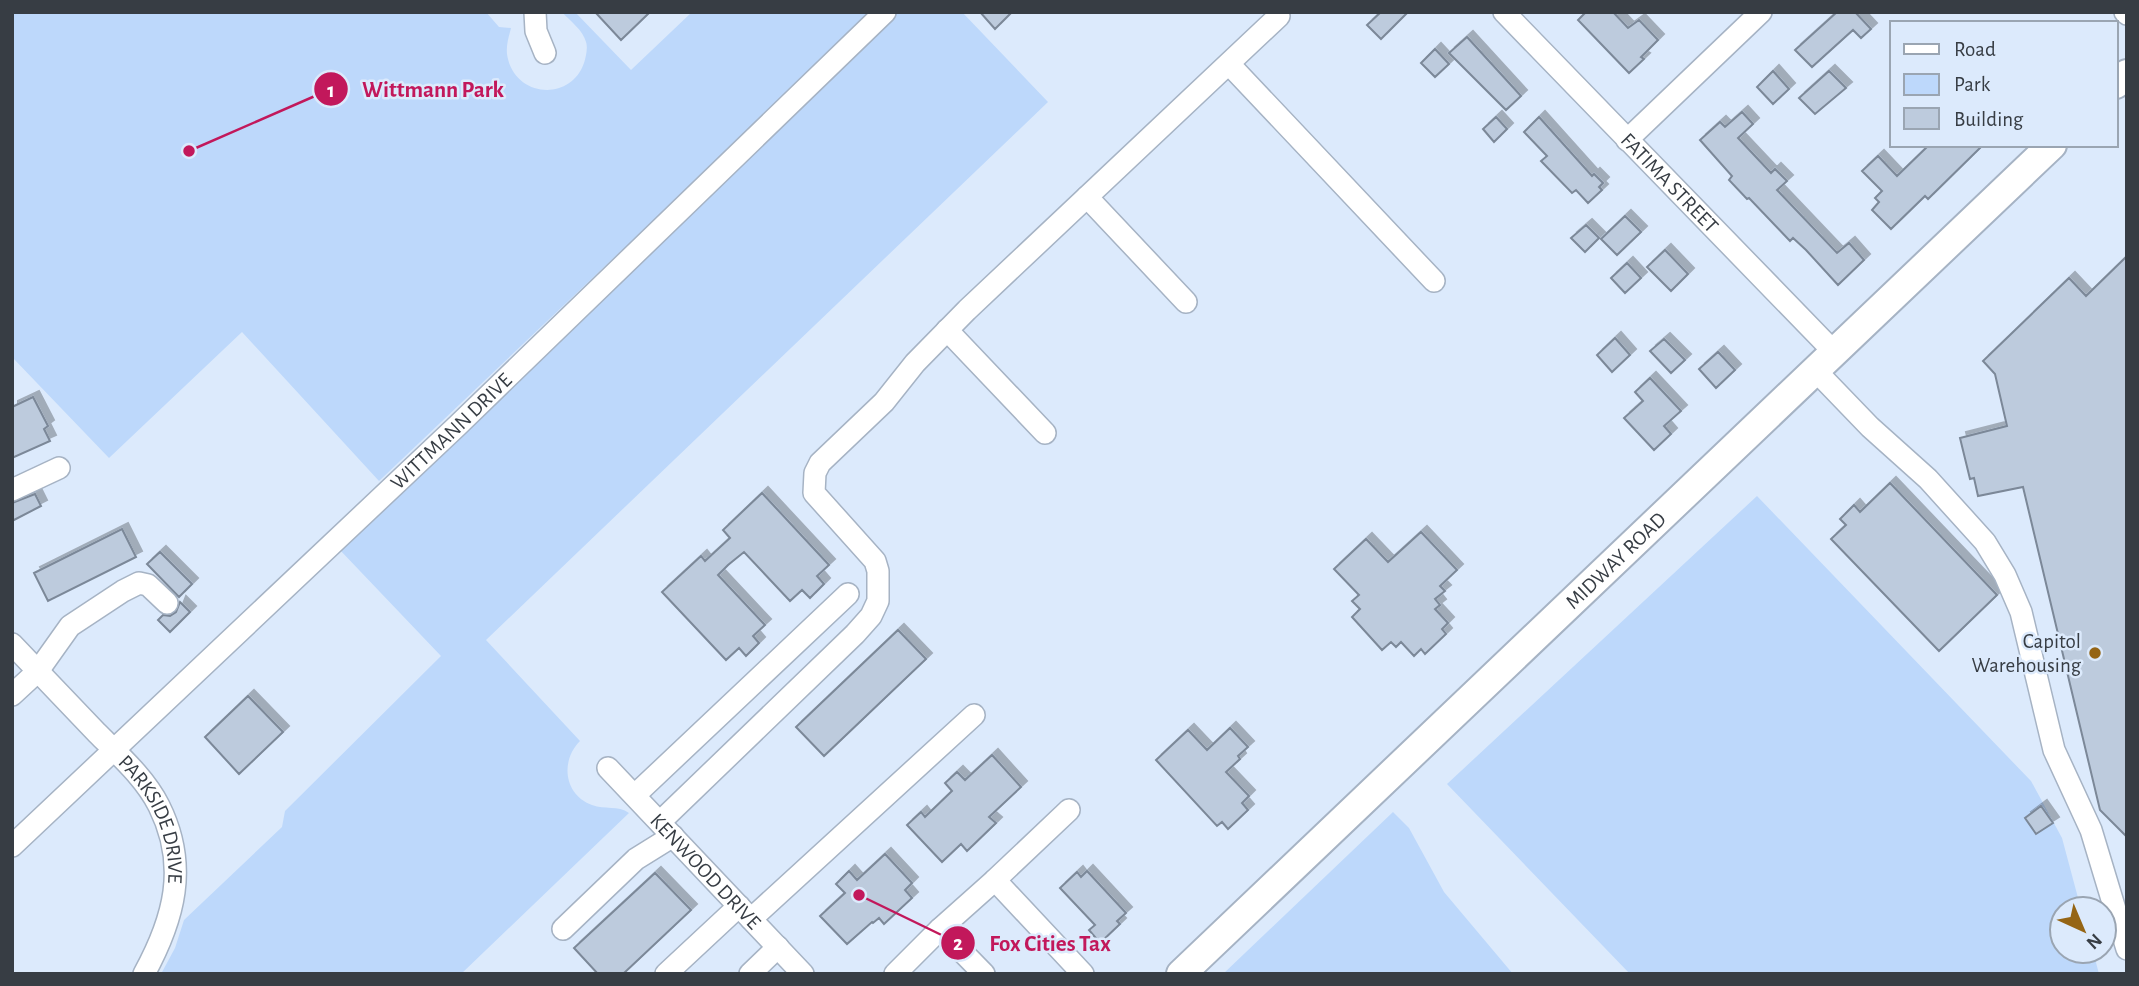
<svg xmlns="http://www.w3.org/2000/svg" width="2139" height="986" font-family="'Alegreya Sans',sans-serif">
  <defs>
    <filter id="shadow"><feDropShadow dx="6" dy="-6" stdDeviation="0" flood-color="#0004"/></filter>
  </defs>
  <rect width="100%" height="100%" fill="#dceafc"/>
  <!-- green -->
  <path fill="#bdd8fb" d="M12 12H486L499 27 511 28C509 36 506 45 507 54 513 97 570 103 584 63 586 57 588 47 586 42 583 30 570 21 562 12H575L631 70 692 12H962L1048 102 486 640 580 741C560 761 564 795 592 805 605 810 618 805 629 813L461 974H161L175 948 184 920 282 827 285 811 441 656 339 549 638 265 622 250 379 481 242 332 109 458 12 357Z
    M1757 496 2031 781 2062 838 2081 909H2062V951H2093L2099 974H1630L1447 784Z
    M1393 812 1409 828 1444 892 1513 974H1223Z"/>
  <!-- building -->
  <path fill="#bdcbdd" stroke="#7b8898" stroke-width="2" filter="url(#shadow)" d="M595 12H650L621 40Z
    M980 12H1012L995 29Z
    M1381 12H1408L1381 39 1367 25Z
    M1586 12H1613L1628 28 1639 20 1658 40 1641 57 1644 59 1629 73 1578 20Z
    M1837 12H1855L1871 29 1861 38 1853 30 1812 67 1795 50Z
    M1467 37 1521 96 1506 110 1449 53Z
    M1435 49 1449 64 1435 77 1421 63Z
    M1773 71 1789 89 1773 104 1757 87Z
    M1829 71 1846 88 1815 114 1799 98Z
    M1742 112 1753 124 1738 138 1771 173 1775 169 1787 181 1777 190 1837 253 1849 243 1864 260 1838 285 1806 250 1793 238 1790 241 1749 198 1747 199 1729 180 1732 176 1700 140 1720 122 1725 127Z
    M1496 117 1507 129 1494 142 1483 129Z
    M1539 117 1592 176 1594 174 1603 183 1599 187 1602 190 1588 203 1576 190 1572 193 1541 161 1547 156 1524 132Z
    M1929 145H1983L1928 199 1925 196 1891 229 1872 210 1879 202 1875 198 1882 191 1862 171 1878 156 1897 176Z
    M1625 216 1641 232 1617 255 1601 239Z
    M1586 225 1599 238 1585 252 1571 238Z
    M1665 250 1688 274 1671 291 1647 267Z
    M2127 256V837L2100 810 2023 487 1978 496 1974 478 1970 479 1960 438 2007 426 1995 374 1983 361 2069 278 2086 296Z
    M1627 263 1641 278 1625 293 1611 278Z
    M1615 338 1630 355 1612 372 1597 355Z
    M1664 339 1685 360 1671 373 1650 351Z
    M1718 352 1735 370 1716 388 1699 369Z
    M1650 378 1681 411 1664 426 1671 434 1654 450 1624 418 1643 401 1635 392Z
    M33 397 48 426 44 429 50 441 12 458V407Z
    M1890 483 1997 595 1939 651 1831 539 1846 525 1840 519 1854 505 1860 512Z
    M762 493 829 565 817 576 824 584 810 598 802 590 790 601 744 552 728 565 718 575 765 625 753 636 759 643 746 656 739 648 726 660 662 592 701 556 705 561 730 538 723 530Z
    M35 494 41 506 12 521V503Z
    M122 529 136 557 48 601 34 573Z
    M1421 532 1457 570 1440 586 1445 591 1435 599 1440 605 1435 609 1448 623 1442 629 1446 634 1425 654 1421 649 1414 656 1401 642 1396 647 1391 642 1382 650 1352 617 1360 609 1352 601 1359 595 1334 569 1366 539 1388 562Z
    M160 552 192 584 179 597 147 564Z
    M180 602 190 612 170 632 158 620 163 615 170 616 176 612Z
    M898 630 926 659 824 756 796 727Z
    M248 696 283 732 239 774 205 737Z
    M1230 728 1248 747 1238 756 1240 759 1226 772 1249 796 1242 803 1248 810 1228 829 1222 822 1217 826 1156 760 1188 730 1207 750Z
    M992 755 1021 787 989 817 996 823 967 851 961 844 942 862 907 825 921 812 925 817 952 791 945 783 957 772 965 780Z
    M2041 806 2053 823 2036 834 2025 818Z
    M885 854 912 883 905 890 912 898 884 924 879 918 873 923 872 922 847 944 820 916 845 893 836 884 849 871 857 880Z
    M1087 871 1126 913 1117 921 1120 924 1100 943 1089 930 1095 925 1060 888 1077 872 1081 877Z
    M655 873 691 910 623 974H598L574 948Z"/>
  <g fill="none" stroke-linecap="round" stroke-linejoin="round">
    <!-- minor casing -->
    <g stroke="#a6b3c4" stroke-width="24">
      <g id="minor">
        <path d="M535 12 536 31 545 53"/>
        <path id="s1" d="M1504 12 1835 353"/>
        <path d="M2125 12 2127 14"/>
        <path d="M1229 64 1434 281"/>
        <path d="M1627 140 1761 12"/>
        <path d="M1087 197 1186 302"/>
        <path d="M947 330 1045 433"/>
        <path d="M1816 371 1870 427 1928 479 1985 542 2005 575 2021 612 2054 750 2091 830 2127 949"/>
        <path d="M12 490 59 468"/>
        <path id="s2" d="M12 644C41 674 69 704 97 733 119 755 145 778 159 806 189 866 174 919 144 974"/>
        <path d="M12 695 38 671 70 626 123 591 139 583 148 585 167 603"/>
        <path id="s3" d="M608 768 803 974"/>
        <path d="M635 795 848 594"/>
        <path d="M660 822 855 634 871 616 878 601V571L875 561 814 493 815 473 820 463 884 402 915 363 967 310 1279 16"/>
        <path id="s4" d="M12 846 457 426 885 12"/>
        <path d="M995 880 1069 810"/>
        <path d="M751 919 974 715"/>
        <path d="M563 929 636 859 673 836"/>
        <path d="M940 929 995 880 1083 974"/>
        <path d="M666 974 739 906"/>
        <path d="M750 974 778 947"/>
        <path d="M895 974 940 929 984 974"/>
      </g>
    </g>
    <!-- major casing -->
    <g stroke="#a6b3c4" stroke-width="32">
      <g id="major">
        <path d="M2116 84 2127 74"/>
        <path id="s5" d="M1181 974 2052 145"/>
      </g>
    </g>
    <!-- minor -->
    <use href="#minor" stroke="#fff" stroke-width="21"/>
    <!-- major -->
    <use href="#major" stroke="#fff" stroke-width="28"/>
  </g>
  <!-- markers -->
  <circle fill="#956515" stroke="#dceafc" stroke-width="2.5" cx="2095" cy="653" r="7"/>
  <g text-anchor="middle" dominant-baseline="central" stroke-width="5" stroke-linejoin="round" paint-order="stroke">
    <!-- street labels -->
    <g font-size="21" fill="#373d44" stroke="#dceafc">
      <text stroke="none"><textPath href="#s1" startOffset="238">FATIMA STREET</textPath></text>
      <text stroke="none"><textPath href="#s4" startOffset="604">WITTMANN DRIVE</textPath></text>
      <text stroke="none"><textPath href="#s5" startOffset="600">MIDWAY ROAD</textPath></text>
      <text stroke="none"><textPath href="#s2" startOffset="229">PARKSIDE DRIVE</textPath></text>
      <text stroke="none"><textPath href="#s3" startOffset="142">KENWOOD DRIVE</textPath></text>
    </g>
    <!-- poi labels -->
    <g font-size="21" fill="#373d44" stroke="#dceafc" text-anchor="end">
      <text x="2081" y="641">Capitol<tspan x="2081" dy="24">Warehousing</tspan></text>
    </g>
  </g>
  <!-- callouts -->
  <path fill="none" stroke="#c2185b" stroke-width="2.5" d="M189 151L331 89M859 895L958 943"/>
  <g fill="#c2185b" stroke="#dceafc" stroke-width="2.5">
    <circle cx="189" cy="151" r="7"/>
    <circle cx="859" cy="895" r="7"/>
    <circle cx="331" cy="89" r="18"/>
    <circle cx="958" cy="943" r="18"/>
  </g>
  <g font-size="21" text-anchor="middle" font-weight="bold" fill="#fff">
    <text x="331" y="97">1</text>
    <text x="958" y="950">2</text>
  </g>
  <g font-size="23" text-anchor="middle" font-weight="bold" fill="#c2185b" stroke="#dceafc" stroke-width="5" stroke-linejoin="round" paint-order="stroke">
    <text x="433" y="97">Wittmann Park</text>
    <text x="1050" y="951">Fox Cities Tax</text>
  </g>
  <!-- border -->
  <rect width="2139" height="986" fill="none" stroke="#373d44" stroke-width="28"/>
  <!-- legend -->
  <rect x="1890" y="21" width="228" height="126" fill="#dceafc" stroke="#9aa5b2" stroke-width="2"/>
  <rect x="1904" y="44" width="35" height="10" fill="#ffffff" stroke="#9aa5b2" stroke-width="2"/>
  <text x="1954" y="56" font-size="21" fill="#373d44">Road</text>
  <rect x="1904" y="74" width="35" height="21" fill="#bdd8fb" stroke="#9aa5b2" stroke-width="2"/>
  <text x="1954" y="91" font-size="21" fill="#373d44">Park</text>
  <rect x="1904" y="108" width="35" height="21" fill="#bdcbdd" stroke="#9aa5b2" stroke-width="2"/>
  <text x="1954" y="126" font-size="21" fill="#373d44">Building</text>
  <!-- north arrow -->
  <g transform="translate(2083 930) rotate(136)"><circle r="33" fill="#dceafc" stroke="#9aa5b2" stroke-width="2"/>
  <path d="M0-5L12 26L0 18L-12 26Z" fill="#956515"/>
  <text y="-10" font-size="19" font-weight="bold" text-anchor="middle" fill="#373d44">N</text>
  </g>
</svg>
